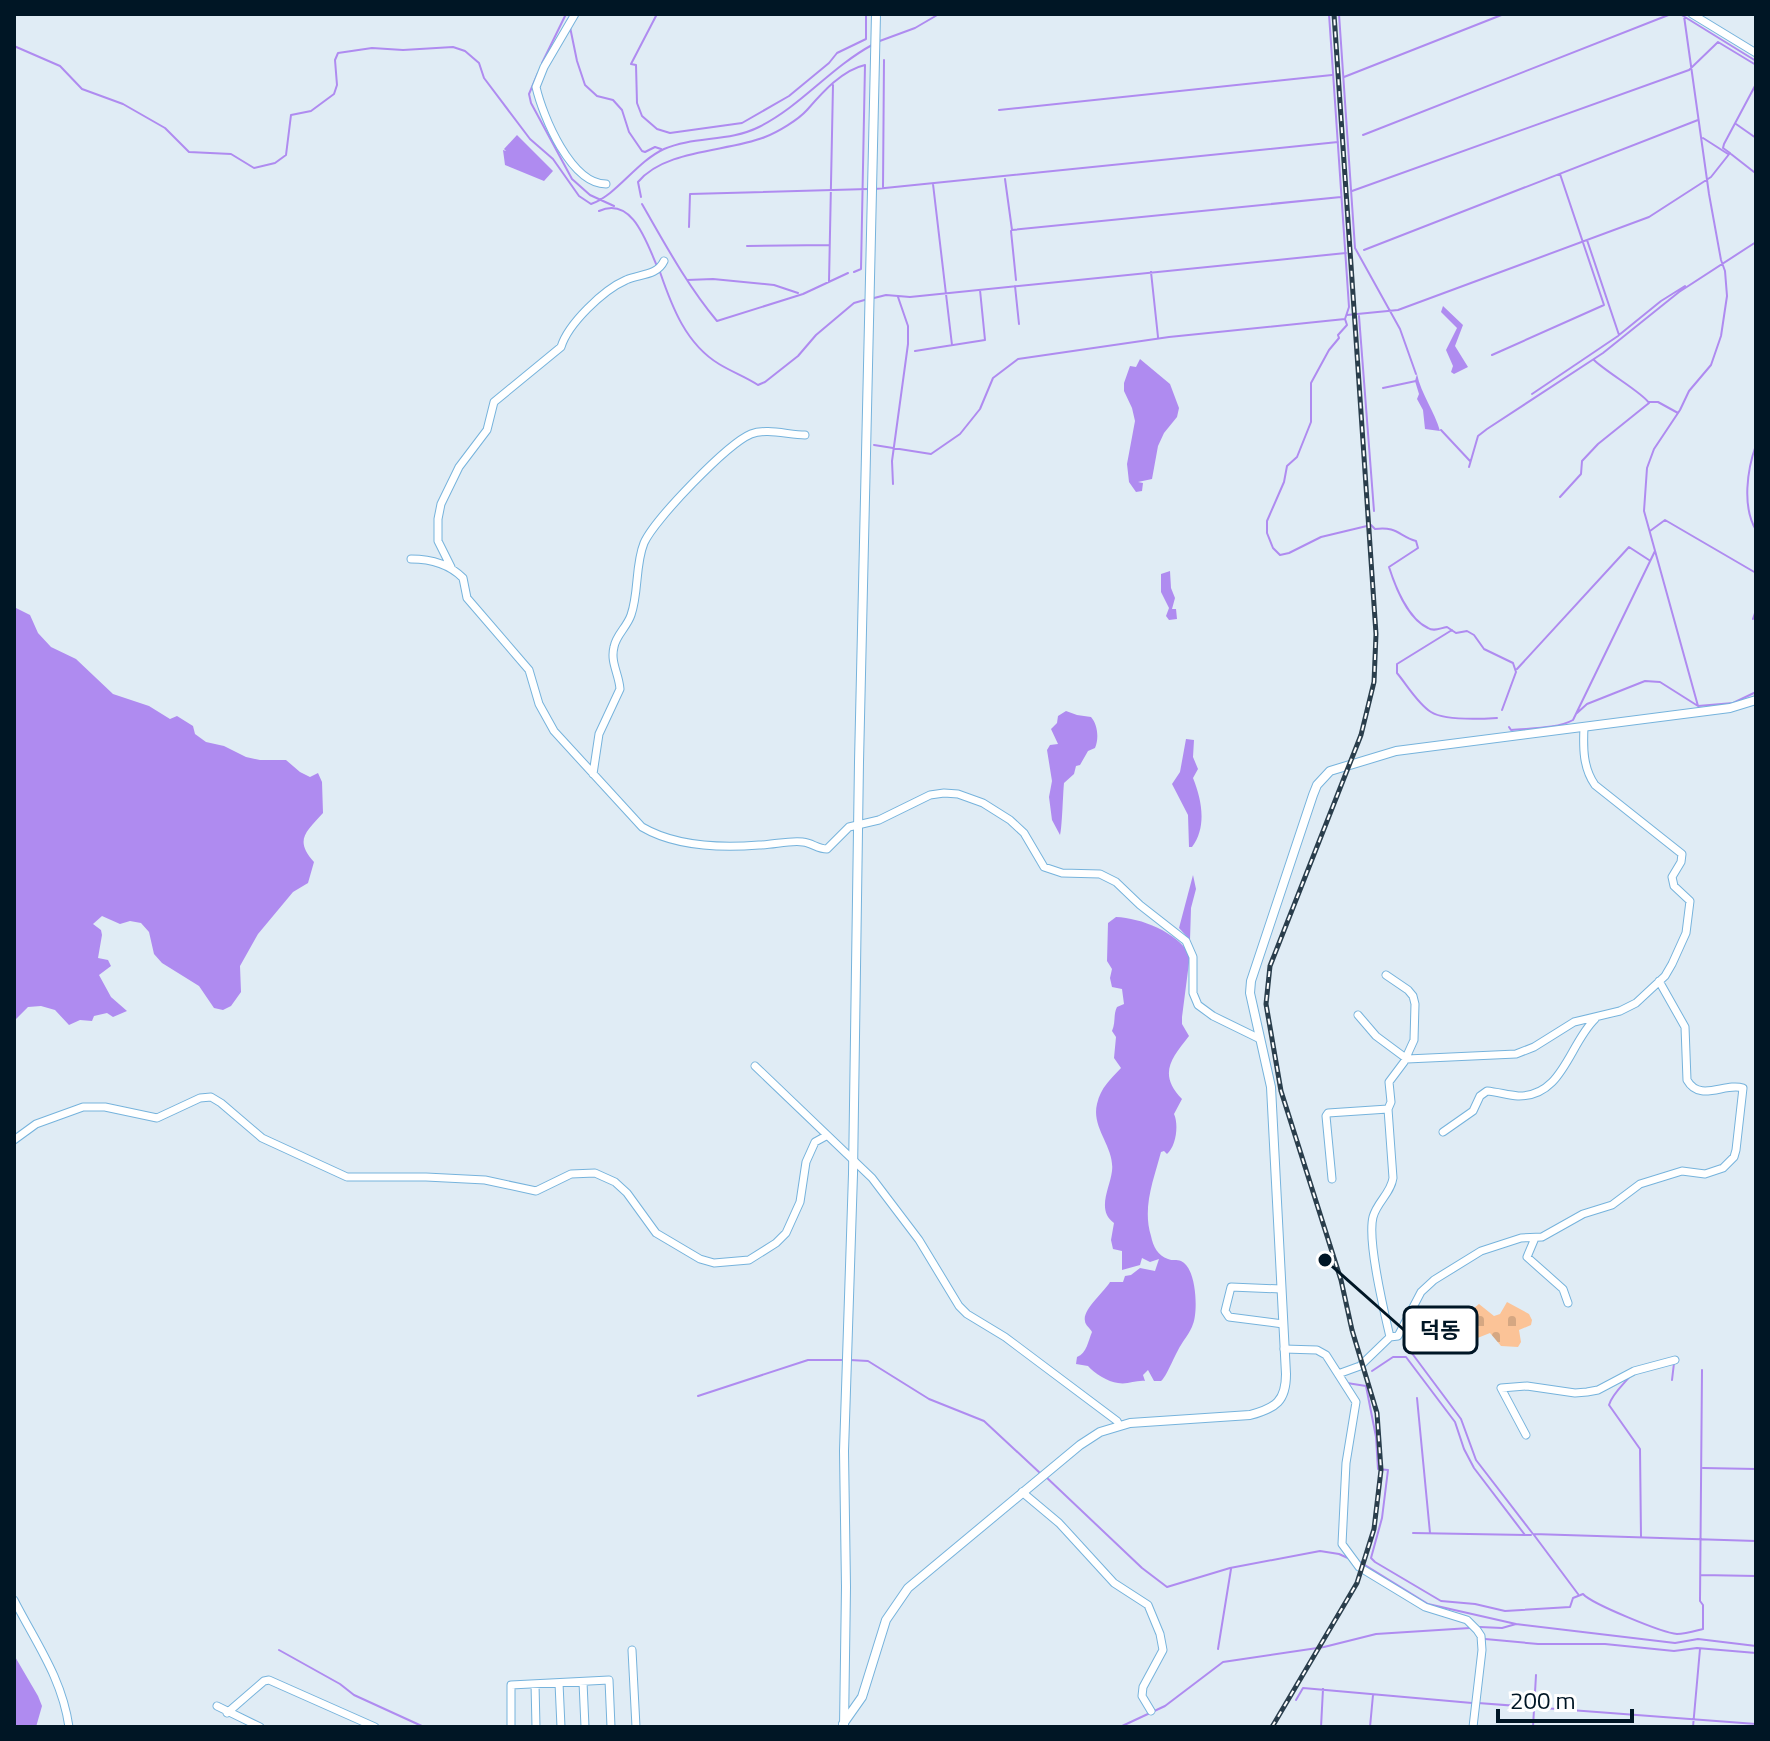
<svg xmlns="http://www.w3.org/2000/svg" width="1770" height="1741" font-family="'Titillium Web','Noto Sans KR',sans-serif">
  <defs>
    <pattern id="cemetery-stones" width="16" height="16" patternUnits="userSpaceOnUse" patternTransform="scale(2)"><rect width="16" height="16" fill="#fbc397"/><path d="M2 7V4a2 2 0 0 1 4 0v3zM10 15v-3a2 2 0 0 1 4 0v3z" fill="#d5a782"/></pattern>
  </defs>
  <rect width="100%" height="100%" fill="#e0ecf5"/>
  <!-- cemetery -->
  <path fill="url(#cemetery-stones)" d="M1507 1302 1529 1314 1532 1320 1531 1325 1519 1330 1521 1342 1518 1347 1501 1346 1490 1333 1470 1341 1458 1321 1479 1304 1494 1316 1500 1314Z"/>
  <!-- water -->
  <path fill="#af8bf0" d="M517 135 553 171 544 181 505 165 503 150 506 151 504 149Z
    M1443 306 1463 325 1455 346 1468 367 1454 374 1451 372 1453 366 1446 350 1457 328 1441 312Z
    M1140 359 1170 384 1179 408 1177 417 1164 433 1158 446 1152 479 1138 482 1143 483 1142 491 1136 492 1129 482 1127 464 1135 421 1132 408 1124 391V383L1130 366 1136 367Z
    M1417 374C1421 394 1435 412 1440 431L1425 429 1423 410 1417 399 1419 394 1415 381Z
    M1170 571 1171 588 1175 598 1172 609H1176L1177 619 1169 620 1166 616 1169 608 1161 592V574Z
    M14 607 30 615 38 633 51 647 76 659 113 694 149 706 170 719 177 716 193 726 195 734 206 742 224 746 246 757 260 760H286L300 772 310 777 318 773 322 782 323 813C306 832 294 840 314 862L308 883 293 892 258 934 240 966 241 992 231 1006 223 1010 214 1008 199 986 162 963 154 954 149 932 141 923 130 921 120 924 102 916 93 924 101 930 102 935 98 958 108 960 111 966 99 975 111 997 127 1011 113 1017 107 1013 94 1016 92 1021 80 1020 69 1025 55 1010 41 1006 28 1007 14 1021Z
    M1066 711 1077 715 1091 717C1098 725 1099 739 1095 748L1088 751 1080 765 1076 766 1074 774 1064 783C1063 793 1062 830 1060 835L1052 820 1049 797 1052 781 1047 750 1050 745 1058 744 1051 729 1057 723 1058 716Z
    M1186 739 1194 740 1193 757 1198 769 1193 778C1202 800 1207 827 1192 847H1189L1188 815 1172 784 1180 772Z
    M1193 875 1196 889 1191 908 1190 940 1179 928Z
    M1116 917C1141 918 1177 932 1190 955L1182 1017V1024L1189 1036C1171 1059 1158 1074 1182 1099L1174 1114C1179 1125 1176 1146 1167 1154L1164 1151 1161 1152C1154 1179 1142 1207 1151 1236 1153 1246 1158 1256 1168 1259 1172 1261 1177 1259 1181 1261 1197 1268 1198 1312 1193 1324 1190 1333 1185 1338 1181 1345 1175 1354 1166 1378 1161 1381H1154L1148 1370 1143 1375 1145 1381C1136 1380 1127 1385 1118 1383 1108 1382 1094 1373 1088 1366L1076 1364 1077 1357C1087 1353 1088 1341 1092 1332 1090 1328 1085 1325 1085 1321 1082 1310 1105 1291 1110 1282H1123L1125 1276 1131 1275 1140 1268 1155 1271 1159 1259 1150 1262 1142 1258 1140 1265 1122 1270V1251L1113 1249 1111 1240 1114 1223C1096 1210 1110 1188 1112 1171 1115 1147 1091 1128 1097 1104 1101 1087 1110 1080 1121 1068L1114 1058 1116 1037 1112 1031C1116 1022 1113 1015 1117 1007L1124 1004 1122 989 1112 987 1110 978 1112 969 1107 961 1108 923Z
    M14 1655 38 1696 42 1706 36 1727H14Z"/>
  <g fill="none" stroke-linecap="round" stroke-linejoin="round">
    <!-- stream -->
    <path stroke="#af8bf0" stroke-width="2" d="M657 14 631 64 636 65 637 103 642 116 657 129 670 133 742 123 789 96 829 63 837 53 866 39V14
      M1339 14 1355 248 1400 329 1416 374
      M1680 14 1756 61
      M1340 15 1347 14
      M1684 16 1709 194 1721 260 1725 271 1727 296 1721 336 1711 365 1689 391 1680 410 1654 449 1647 468 1644 511 1698 706
      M570 27 577 61 585 85 597 96 613 100 622 110 629 132 642 151 645 152 655 147 661 149
      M877 42 915 28 939 14
      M14 46 60 66 82 89 123 104 165 128 189 152 231 154 254 168 275 163 286 155 291 115 311 111 334 94 337 85 335 60 338 53 372 48 403 50 453 47 465 51 479 63 484 78 530 139 553 159 579 196 591 204C617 195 636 162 664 149 694 136 729 142 759 127 801 106 830 68 872 45
      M542 63 566 14
      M538 73 529 94 531 103 572 179 590 195 614 206
      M1344 77 1504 14
      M999 110 1332 75
      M1736 124 1756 138
      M1363 135 1671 14
      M1703 138 1728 154
      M1731 154 1754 172
      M1005 179 1012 230 1341 197
      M933 184 952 345
      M883 187 884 60
      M875 189 1338 142
      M1352 191 1689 70 1718 42 1756 65
      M641 197 638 182C665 149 728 152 765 137 778 132 798 120 807 110 822 93 842 70 865 65L861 269 854 272
      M642 204C665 244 687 285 717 321L803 294 848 273
      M599 211C632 196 646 241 657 266
      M689 227 690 194 868 189
      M1011 231 1016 280
      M1587 240 1619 335 1661 301 1685 286
      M747 246 829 245
      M1364 250 1698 120
      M660 272C672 307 686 344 719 364 732 372 746 377 758 385L765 382 798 356 816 335 854 303 868 299
      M1151 272 1158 337
      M687 280 713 279 774 285 798 293
      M829 282 833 85
      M1015 286 1019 324
      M874 298 886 295 910 297 1346 253
      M1347 315 1398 310 1649 217 1711 177 1730 153 1723 148 1724 144 1756 84
      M1359 316 1374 511
      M1345 319 1347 325 1338 335 1339 338 1329 350 1311 383V422L1297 457 1287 466 1284 482 1267 521V533L1273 548 1280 555 1289 553 1321 537 1371 525 1375 529C1397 526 1399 536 1416 541L1418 548 1389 567C1395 586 1408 619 1428 628 1434 632 1440 628 1447 627L1456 633 1467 631 1474 635 1484 649 1513 663 1516 672 1502 710
      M915 351 985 340 980 290
      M1492 355 1604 305 1560 174
      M1383 388 1416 381
      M1532 394 1618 336
      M1649 402H1658L1678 413
      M1441 430 1470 461
      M874 445 931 454 960 434 980 409 993 378 1018 359 1169 337 1345 319 1349 307 1329 14
      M1756 445C1747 470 1742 507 1756 530
      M1469 467 1478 436 1487 429 1603 353 1679 292 1756 242
      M893 484 892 461 908 344V326L898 297
      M1560 497 1581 474 1582 461 1598 444 1649 403C1643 393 1606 372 1594 360
      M1650 531 1665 520 1756 573
      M1753 619 1756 610
      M1452 630 1397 664V673C1407 685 1418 704 1431 712 1445 721 1481 719 1497 718
      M1517 669 1629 547 1649 560
      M1577 713 1587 704 1645 681 1660 682 1698 706 1733 703 1756 692
      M1509 727 1511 730C1530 728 1557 729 1573 720L1655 551
      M1411 1352 1461 1419 1476 1460 1533 1534 1756 1541
      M850 1360 868 1361 929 1399 984 1421 1040 1473
      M1372 1371 1393 1357H1406L1455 1422 1464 1449 1474 1468 1525 1535
      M1631 1375C1624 1384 1612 1394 1609 1405L1640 1449 1641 1537
      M1672 1380 1674 1363
      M1347 1383 1366 1386 1376 1437 1378 1469 1388 1470 1382 1518 1371 1558 1375 1562 1441 1601 1475 1604 1505 1611 1570 1607 1573 1598 1583 1594C1592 1604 1663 1633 1677 1634 1685 1634 1695 1631 1703 1629V1605L1700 1601 1702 1370
      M698 1396 808 1360H844
      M1417 1398 1430 1533
      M1703 1468 1756 1469
      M1045 1476 1142 1568 1167 1587 1230 1568 1320 1551 1339 1554 1350 1559
      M1413 1533 1531 1535
      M1534 1535 1578 1594
      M1360 1562 1428 1604 1516 1624
      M1701 1575 1756 1576
      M1480 1627 1502 1628 1516 1624 1675 1643 1698 1639 1756 1646
      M1485 1639 1538 1644H1605L1674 1651 1697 1648 1756 1653
      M1218 1649 1231 1569
      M279 1650 340 1684 354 1695 424 1727
      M1296 1700 1303 1688 1472 1703
      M1478 1703 1756 1724
      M1120 1727 1165 1706 1223 1662 1324 1647 1376 1634 1470 1628
      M1321 1727 1323 1689
      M1370 1727 1373 1695
      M1533 1727 1536 1675
      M1693 1727 1700 1649"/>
    <!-- minor casing -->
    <g stroke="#76b3dc" stroke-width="9">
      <path id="minor" d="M575 14 544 67 536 87C543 117 571 184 606 184
        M1692 14 1756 53
        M411 559C430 559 449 564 463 578L467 598 529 670 539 704 554 731 642 827C676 847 721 848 759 845 773 845 790 840 803 842 812 843 818 849 827 849L849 827 879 820 930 795 944 793 958 794 983 803 1010 820 1024 833 1044 867 1062 873 1100 874 1116 882 1140 905 1186 941 1193 957V993L1198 1005 1213 1016 1258 1038
        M451 567 438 541V519L441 504 459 467 487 430 494 402 561 347C568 324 603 290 626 280 639 274 657 276 664 261
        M593 774 599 734 620 689C619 674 610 662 614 647 616 635 627 627 631 615 639 592 635 565 644 543 654 520 727 444 751 434 766 428 789 435 805 435
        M1386 975 1408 990 1413 996 1415 1004 1414 1040 1404 1062 1389 1082 1391 1102 1388 1109
        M1358 1015 1376 1036 1407 1059 1516 1054 1534 1047 1574 1022 1620 1011 1636 1003 1665 976 1672 964 1686 933 1690 901 1674 886 1672 877 1681 862 1682 854 1595 785C1583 768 1583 748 1584 727
        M755 1066 872 1178 919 1240 959 1306 967 1314 1005 1337 1117 1421 1119 1425
        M1443 1132 1473 1111 1480 1096 1487 1091C1497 1092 1508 1095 1518 1096 1563 1097 1569 1044 1595 1019
        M14 1140 36 1124 83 1107H105L157 1118 200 1098 211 1097 221 1103 262 1138 347 1177H426L485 1180 536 1191 571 1174 595 1173 615 1182 627 1193 656 1233 700 1259 714 1263 749 1260 776 1243 786 1233 800 1202 806 1162 815 1142 826 1136
        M1332 1179 1326 1116 1328 1113 1388 1109 1393 1178C1391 1193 1377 1202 1373 1217 1367 1241 1384 1311 1390 1337
        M1535 1238 1527 1257 1563 1289 1568 1303
        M1281 1289 1231 1287 1225 1311 1229 1317 1283 1324
        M1284 1349 1317 1350 1326 1355 1356 1402 1346 1463 1342 1544 1359 1567 1425 1607 1467 1620 1477 1630 1481 1636 1482 1650 1473 1727
        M1338 1374 1360 1366 1390 1337 1398 1336 1421 1292 1434 1280 1481 1251 1521 1238 1542 1237 1583 1214 1612 1205 1640 1184 1682 1171 1705 1174 1723 1168 1734 1157 1736 1150 1743 1088C1725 1082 1700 1103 1687 1080L1685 1027 1659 981
        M1526 1435 1501 1388 1527 1386 1575 1393 1587 1392 1598 1390 1634 1371 1675 1360
        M1022 1492 1059 1523 1114 1583 1148 1605 1160 1634 1163 1650 1143 1687 1142 1696 1151 1711
        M14 1600C36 1643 62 1678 69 1727
        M632 1650 636 1727
        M583 1682 585 1727
        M559 1683 561 1727
        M535 1684 536 1727
        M217 1706 260 1727
        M227 1713 264 1681 269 1680 375 1727
        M511 1727V1685L609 1680 611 1727"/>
    </g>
    <!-- major casing -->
    <g stroke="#76b3dc" stroke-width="10">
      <path id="major" d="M843 1724 862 1697 886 1620 908 1588 1080 1445 1100 1432 1130 1423 1250 1415C1276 1408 1286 1401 1286 1374L1271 1087 1250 993 1251 981 1313 795 1317 785 1330 771 1396 751 1730 708 1756 700
        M844 1727 846 1587 844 1451 853 1174 859 762 876 14"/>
    </g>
    <!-- minor -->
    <use href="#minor" stroke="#fff" stroke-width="7"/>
    <!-- major -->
    <use href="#major" stroke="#fff" stroke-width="8"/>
    <!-- rail casing -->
    <g stroke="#2a3e4c" stroke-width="5">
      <path id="rail" d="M1272 1727 1357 1583 1374 1529 1381 1470 1377 1413 1352 1330 1341 1280 1281 1091 1266 1004 1270 966 1361 735 1374 682 1376 634 1334 14"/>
    </g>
    <!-- rail -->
    <use href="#rail" stroke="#fff" stroke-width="2" stroke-dasharray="6" stroke-linecap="butt"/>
  </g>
  <!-- callouts -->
  <path fill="none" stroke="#001625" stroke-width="3" d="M1325 1260L1404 1330"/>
  <circle fill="#001625" stroke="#fff" stroke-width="3" cx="1325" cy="1260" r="8"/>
  <rect fill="#fff" stroke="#001625" stroke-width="3" x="1404" y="1307" width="73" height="46" rx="8"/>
  <g font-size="22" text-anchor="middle" font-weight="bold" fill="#001625">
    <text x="1440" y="1338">덕동</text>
  </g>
  <!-- border -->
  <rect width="1770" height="1741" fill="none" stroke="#001625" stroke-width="32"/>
  <!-- scale -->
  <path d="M1498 1709v12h134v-12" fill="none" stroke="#001625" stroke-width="4"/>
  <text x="1510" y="1709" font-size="24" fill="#001625" stroke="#ffffff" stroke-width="6" paint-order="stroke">200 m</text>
</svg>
